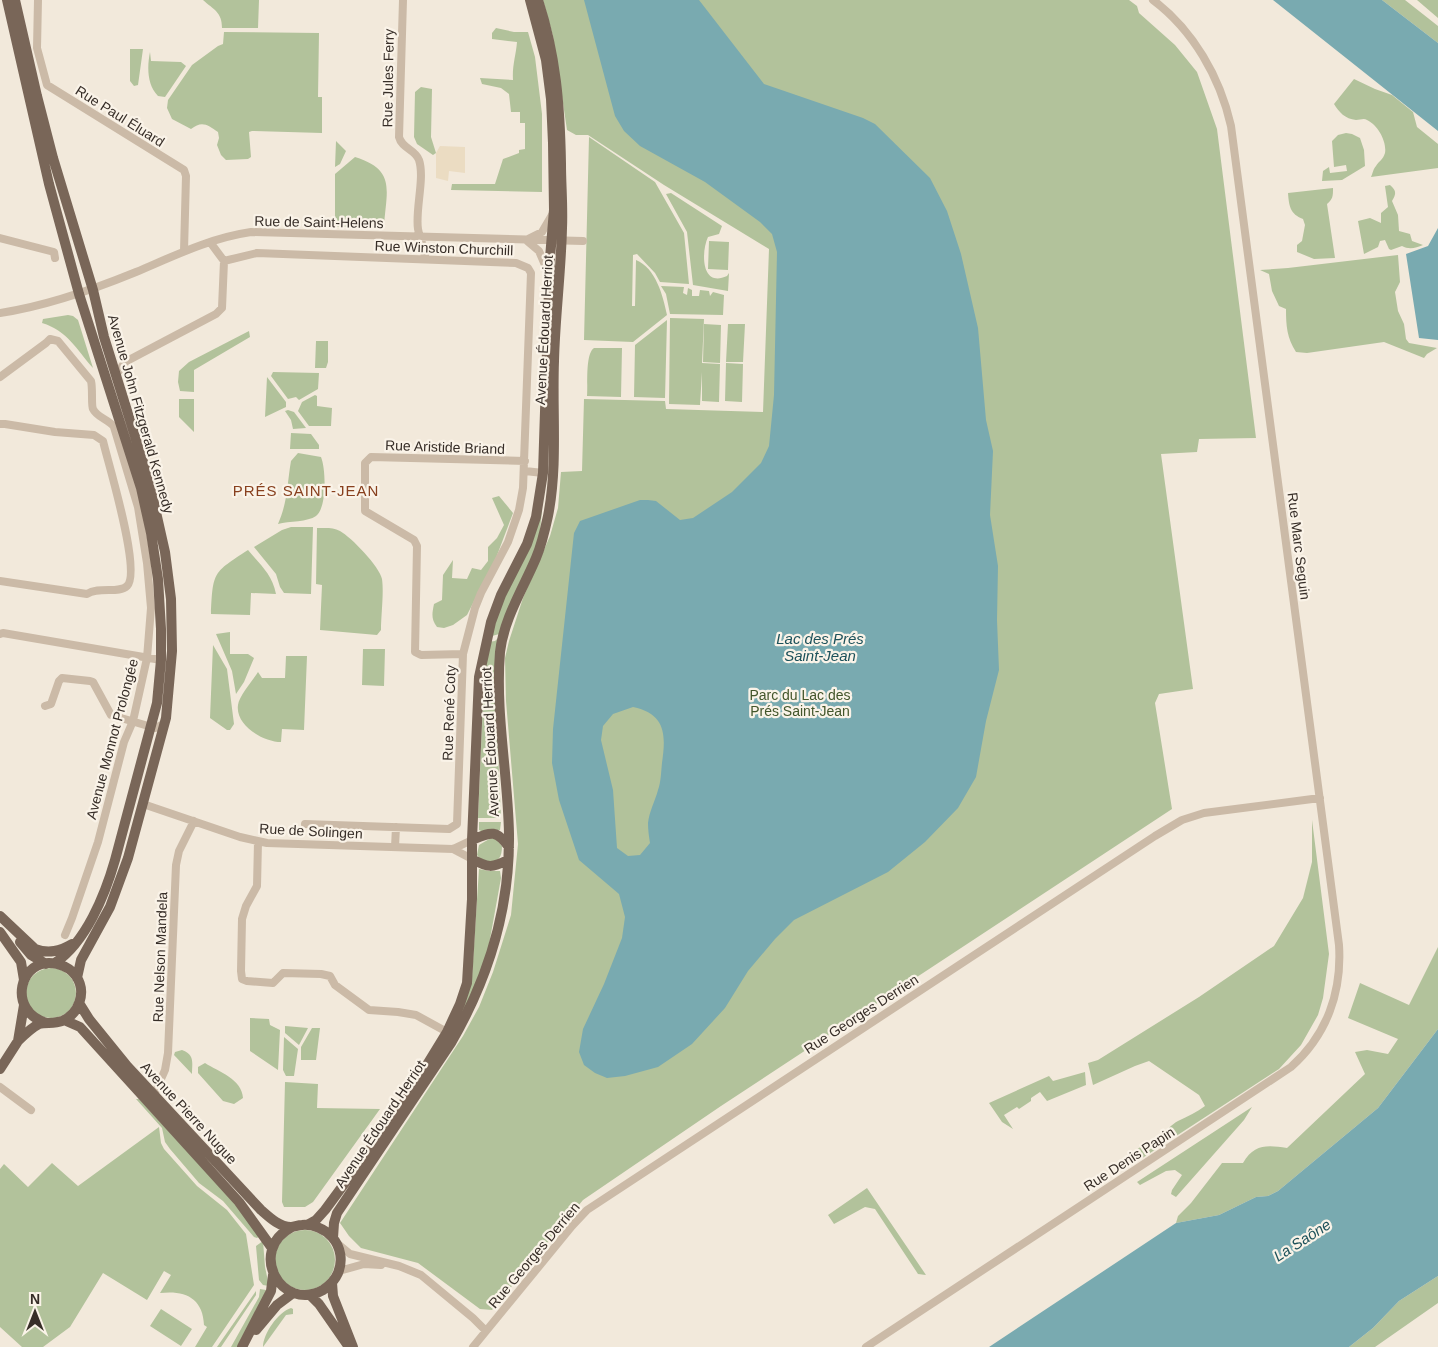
<svg xmlns="http://www.w3.org/2000/svg" width="1438" height="1347" font-family="Arial,sans-serif">
  <rect width="100%" height="100%" fill="#f2e9db"/>
  <!-- green -->
  <path fill="#b2c29b" d="M203 0H259L258 28H222C222 12 214 10 203 0Z
    M543 0H1129L1137 6 1139 13 1175 45 1197 72 1217 129 1256 438 1199 439 1197 452 1161 454 1193 689 1159 694 1155 703 1172 809 721 1106 583 1200 492 1310 480 1309 418 1263 361 1248 349 1236 340 1223 463 1036 479 1007 493 972 511 915 518 844 506 701 505 658 509 641 523 598 550 536 558 508 561 472 582 471 584 399 665 401 666 409 763 412 769 249 664 185 588 135H576L567 130 553 36Z
    M1382 0H1405L1438 26V43Z
    M1417 0H1438V18Z
    M496 28 514 32H528L535 57 542 114V192L451 190 452 184H495L503 159 519 153V150L525 149V123H520V112H511L509 94 501 88 482 84 480 78 513 80C512 66 516 55 517 42L492 39V33Z
    M224 32 319 33 318 97H322V133L252 131 249 132 251 157 248 159 226 160 221 155 217 145 219 138 218 132C208 125 202 120 191 129L172 119 167 108 168 100 192 65 218 46 223 44Z
    M130 49H143L138 85 134 86 130 81Z
    M150 52 151 61 181 62 186 66 165 97 158 96C147 85 147 67 150 52Z
    M1354 79 1375 89 1392 95 1413 112 1417 127 1438 144V168L1371 177C1373 173 1373 169 1376 166 1379 161 1383 160 1385 153 1387 142 1378 125 1367 120 1364 118 1360 120 1356 120 1345 119 1339 112 1334 104Z
    M421 87 432 89 431 137 436 153 433 155 417 144 414 137 415 92Z
    M1346 133 1352 134 1360 138 1364 150 1365 166 1342 180 1322 181 1323 171 1329 167 1330 173 1347 171 1346 165 1334 167 1332 141 1338 135Z
    M589 137 655 182 684 233 689 284 660 282 655 273 637 254 633 255 632 306H635L636 260C656 268 663 296 667 315L633 342 584 340Z
    M336 141 346 151 340 164 335 167Z
    M355 157C397 170 386 191 384 227H335V174Z
    M1390 185C1397 191 1396 194 1392 201L1398 215 1399 231 1410 234 1412 241 1423 245C1416 248 1409 250 1402 246L1391 250 1389 249 1385 240 1380 241 1378 247 1364 254 1358 221 1370 218 1381 223V213L1388 207 1385 186Z
    M1333 188C1333 196 1333 199 1327 204L1335 258 1314 259 1297 252V245L1302 241 1305 225 1303 219C1290 214 1289 206 1288 193Z
    M671 193 722 226 719 234 708 237C701 252 701 288 727 276L729 273 728 291 693 285 687 232 666 194Z
    M709 241 729 242 728 270 708 269Z
    M1398 255 1400 282 1395 292 1398 311 1404 324 1406 339 1409 343 1437 348 1427 354 1424 358 1384 342 1307 353 1296 352C1287 338 1286 326 1286 309L1279 306 1272 291 1269 274 1260 270 1288 268Z
    M661 286 684 287 683 293 687 295 688 288 692 290V296H699L700 290 709 291 710 296 713 292 724 295 723 315 670 314 666 294Z
    M68 315 73 316 78 320 93 368C76 349 68 331 42 323L43 319Z
    M670 318 704 319 702 363 720 364 719 402 702 401V372L700 405 669 404Z
    M667 320 665 398 634 397 635 345Z
    M704 324 721 325 720 363 703 362Z
    M728 324H745L743 362H726Z
    M249 331 250 337 194 370V392L180 391 178 382 179 371 189 362Z
    M316 341H328V362L326 368H315Z
    M594 348H622L621 397 587 396C588 385 585 354 594 348Z
    M726 363 743 364 742 402 725 401Z
    M273 372 319 373 318 389 299 400 296 397 288 399 271 376Z
    M267 377 286 402V407L265 417Z
    M315 395 317 396V406L332 408 331 426H309L298 411 302 402Z
    M179 399H194V432L179 417Z
    M288 410 294 412 306 428 293 429 291 420 285 411Z
    M291 433 311 434 319 445V449H290Z
    M298 453 321 457C326 469 327 508 316 516 308 522 289 521 278 524 288 501 287 484 291 461Z
    M499 496 513 513 496 558 467 615 453 625 444 628 437 627C431 619 432 614 434 604L442 600 443 575 453 560 452 578 467 579 472 568 481 570 488 561V547L497 538 504 525 492 498Z
    M542 510 539 541 503 633 492 636 493 623Z
    M291 527H313L311 594 284 593 280 587 276 574 254 547 282 530Z
    M317 528C325 528 333 527 340 531 351 537 380 567 382 579 384 593 381 615 381 630L377 635 320 630 322 585 316 584Z
    M248 550C261 566 272 574 276 594L251 593 250 615 211 614C213 571 213 573 248 550Z
    M230 632V654H248L254 658 244 682 236 694 232 671 216 634Z
    M498 638 496 706 501 818H478L484 679 488 642 495 641Z
    M213 645 227 669 234 724 230 730H227L210 718Z
    M363 649H385L384 686 362 685Z
    M286 656H307L304 730 282 729 281 742C263 742 235 725 238 705 239 696 253 680 258 672L262 678H285Z
    M1312 820 1329 954 1323 998 1318 1015 1301 1045 1279 1069 1124 1170 1119 1169C1121 1155 1149 1143 1160 1136 1166 1131 1172 1124 1178 1121 1188 1116 1197 1112 1205 1106L1199 1095 1149 1061 1135 1066 1093 1085 1088 1063 1098 1060 1199 997 1274 946 1303 898 1312 862Z
    M479 822H501L500 830 481 831 479 830Z
    M491 838 496 839 502 846C502 861 496 863 482 861L477 855 479 845Z
    M479 869 489 871H500L501 878 488 950 480 978 461 1018 458 1015 472 977Z
    M1438 947V1029L1378 1108 1278 1191 1268 1196 1256 1197 1219 1215 1176 1223 1178 1216 1191 1203 1222 1163H1243C1254 1144 1267 1145 1287 1148L1365 1074 1355 1052 1367 1050 1388 1054 1398 1039 1348 1018 1360 983 1409 1005Z
    M26 993a25 25 0 1 1 50 0a25 25 0 1 1-50 0Z
    M250 1018 269 1019 270 1025 280 1030 278 1070 250 1051Z
    M285 1026 308 1028 299 1045 285 1033Z
    M312 1028H320L316 1060H301V1047Z
    M284 1037 298 1049 294 1076H286L283 1070Z
    M182 1050C195 1055 192 1062 192 1074L174 1055 175 1052Z
    M205 1063C219 1072 242 1079 243 1098L234 1104 223 1101 198 1073V1067Z
    M1085 1072 1086 1085 1047 1101 1040 1092 1031 1098V1101L1019 1109 1017 1107 1004 1115 1013 1129 1002 1122 989 1103 1049 1076 1053 1081Z
    M285 1082 318 1084 317 1108 380 1109 313 1202 305 1207H284L282 1202Z
    M136 1099H139L236 1204 260 1236 257 1238 254 1237 223 1201 199 1183 170 1149 165 1142 162 1128Z
    M1252 1107 1244 1120 1176 1197 1171 1194 1172 1190 1182 1175 1175 1170 1166 1171 1140 1185 1137 1182Z
    M159 1127 161 1143 164 1149 197 1186 227 1210 246 1234 254 1285 212 1347H195L207 1327 204 1325C203 1298 185 1290 160 1293L171 1275 164 1271 147 1300 103 1273 70 1327 43 1347H22L0 1327V1169L4 1164 28 1187 52 1163 78 1186Z
    M867 1188 926 1275 918 1274 875 1209 865 1207 834 1224 828 1215Z
    M275 1260a30 30 0 1 1 60 0a30 30 0 1 1-60 0Z
    M263 1241 265 1267 269 1286 263 1285 259 1280 256 1246Z
    M1438 1276V1303L1375 1347H1349L1373 1328 1399 1301Z
    M260 1289 266 1290 259 1309 237 1347H231L259 1297Z
    M256 1291V1295L221 1347H217Z
    M291 1308 293 1309V1314L286 1315 263 1347C263 1334 278 1312 291 1308Z
    M161 1309 192 1329 181 1346 150 1326Z"/>
  <!-- plaza -->
  <path fill="#ebdcc2" d="M440 146 465 147V173L449 171 448 181 436 178V153Z"/>
  <!-- water -->
  <path fill="#79aab0" fill-rule="evenodd" d="M584 0H699L764 84 863 118 875 124 930 178 947 211 961 254 978 328 986 420 993 451 990 515 998 566 997 620 999 670 986 721 976 777 958 808 925 842 888 872 794 920 775 939 748 971 725 1008 692 1044 658 1067 625 1076 607 1078 595 1073 584 1065 579 1052 583 1029 604 984 622 938 625 917 619 894 579 860 559 800 552 763 553 729 574 533 580 521 640 500H648L656 501 680 520 693 518 732 492 761 463 769 446 774 395 777 252 772 234 760 222 705 182 640 146 624 131 615 116ZM633 707C666 714 666 735 662 763 661 772 661 782 658 790 655 801 649 812 648 823 648 830 649 837 650 843L640 855 628 856 617 848 613 790 601 740 603 726 613 714Z
    M1273 0H1382L1438 43V131Z
    M1438 228V340L1419 338 1406 254 1428 246Z
    M1438 1029V1276L1399 1301 1373 1328 1349 1347H989L1176 1223 1219 1215 1256 1197 1268 1196 1278 1191 1378 1108Z"/>
  <g fill="none" stroke-linecap="round" stroke-linejoin="round">
    <!-- minor -->
    <path stroke="#cbbaa7" stroke-width="8" d="M38 0 37 48 47 85 184 170 186 176 184 251
      M403 0 399 137C402 149 415 149 419 160 425 178 415 210 418 229 420 242 425 244 425 259
      M0 238 54 252 55 258
      M528 239 542 232 552 215
      M526 240 539 251 548 272
      M224 261 257 253 516 263 528 268 531 273 523 488 519 510 508 542 481 593 475 608 463 654 457 824 449 829 305 824
      M0 313C47 306 92 290 136 272 174 256 210 238 251 232L583 241
      M116 375 125 362 216 314 222 308 224 261 210 242
      M0 377 46 343 50 339 58 341 91 381C93 389 91 405 93 409 97 418 109 419 114 427L138 507 147 563 151 608 147 658 133 721 124 742 98 842 72 918 65 935
      M0 424H5L55 432 94 435 103 441C108 463 142 572 127 586 119 594 99 586 87 594L0 581
      M525 471 543 473
      M0 634 3 633 161 660
      M463 654 421 655 415 652 417 546 414 540 365 511V463L371 457 525 461
      M45 706 51 704 59 681 62 678 90 681 93 682 111 715 155 728 164 724
      M143 804 240 837 267 843 453 849 472 840
      M258 842 257 886 246 906 242 919 241 971 242 979 247 981 273 983 283 973 321 974 330 976 335 985 369 1010 398 1012 416 1015 447 1032
      M395 847 396 827
      M453 849 472 859
      M0 1087 31 1110
      M154 1095 165 1070 168 1053 176 865 179 851 194 821
      M338 1244 350 1254 399 1266 421 1275 473 1318 486 1331
      M339 1271 364 1264 381 1265
      M473 1347 572 1226 587 1210 1155 836 1182 820 1204 813 1320 798
      M866 1347 1291 1067C1327 1035 1342 992 1339 945L1231 126C1220 77 1193 30 1153 0"/>
    <!-- major -->
    <path stroke="#796658" stroke-width="10" d="M7 0 49 184 79 294 141 488 151 533 158 579 161 629V660L157 703 115 860C105 895 86 942 55 963
      M15 0 37 96 53 158 93 290 104 337 149 481 165 552 171 599 172 651 166 718 128 858 110 907 81 960 77 978
      M472 840C491 832 496 829 509 847
      M472 859C488 868 492 868 508 860
      M0 916 35 949C49 954 60 951 72 944
      M0 932 21 962 24 980
      M20 942 31 955 46 964
      M79 1003 89 1019 127 1066 261 1210C269 1217 279 1227 291 1227 294 1227 298 1225 302 1225 313 1224 325 1229 332 1237 341 1247 343 1261 338 1273 335 1280 329 1286 323 1290 281 1313 247 1250 292 1227
      M64 1020 80 1027 239 1202 272 1248
      M18 1041C24 1035 31 1028 39 1024 46 1022 54 1024 62 1021 79 1014 87 992 76 976 72 970 65 966 57 964 19 955 6 1012 47 1023
      M0 1069 18 1041 24 1005
      M307 1225 316 1220 325 1210 401 1107 447 1032 460 1004 467 983 472 899V840L479 677 491 622 501 595 527 544 536 517 543 473 550 258 554 210 553 143 551 99 546 60 530 0
      M333 1238 334 1223 337 1213 451 1043C488 979 510 909 509 834 508 774 495 713 500 652 504 618 523 589 536 558 542 544 545 530 548 516 558 465 552 413 554 361 555 317 561 272 562 228 563 206 561 185 561 164 560 106 556 55 538 0
      M332 1283 333 1296 353 1347
      M310 1295 319 1304 349 1347
      M256 1330 277 1305 293 1293
      M242 1347 271 1291 273 1275"/>
  </g>
  <g text-anchor="middle" dominant-baseline="central" stroke-width="4.5" stroke-linejoin="round" paint-order="stroke">
    <!-- street labels -->
    <g font-size="14" fill="#372e28" stroke="#faf3e8">
      <text transform="translate(388 78) rotate(-89)">Rue Jules Ferry</text>
      <text transform="translate(120 116) rotate(32)">Rue Paul Éluard</text>
      <text transform="translate(319 222) rotate(1)">Rue de Saint-Helens</text>
      <text transform="translate(444 248) rotate(2)">Rue Winston Churchill</text>
      <text transform="translate(544 330) rotate(-87)">Avenue Édouard Herriot</text>
      <text transform="translate(141 414) rotate(74)">Avenue John Fitzgerald Kennedy</text>
      <text transform="translate(445 447) rotate(2)">Rue Aristide Briand</text>
      <text transform="translate(1299 546) rotate(83)">Rue Marc Seguin</text>
      <text transform="translate(449 713) rotate(-88)">Rue René Coty</text>
      <text transform="translate(112 739) rotate(-75)">Avenue Monnot Prolongée</text>
      <text transform="translate(490 742) rotate(-93)">Avenue Édouard Herriot</text>
      <text transform="translate(311 831) rotate(3)">Rue de Solingen</text>
      <text transform="translate(160 957) rotate(-88)">Rue Nelson Mandela</text>
      <text transform="translate(861 1014) rotate(-33)">Rue Georges Derrien</text>
      <text transform="translate(189 1113) rotate(47)">Avenue Pierre Nugue</text>
      <text transform="translate(380 1124) rotate(-56)">Avenue Édouard Herriot</text>
      <text transform="translate(1129 1159) rotate(-33)">Rue Denis Papin</text>
      <text transform="translate(534 1255) rotate(-50)">Rue Georges Derrien</text>
    </g>
    <!-- park labels -->
    <g font-size="14" fill="#43562b" stroke="#faf3e8">
      <text x="800" y="695">Parc du Lac des<tspan x="800" dy="16">Prés Saint-Jean</tspan></text>
    </g>
    <!-- neighbourhood labels -->
    <g font-size="15" letter-spacing="1" fill="#88401e" stroke="#faf3e8">
      <text x="306" y="490">PRÉS SAINT-JEAN</text>
    </g>
    <!-- water labels -->
    <g font-size="15" font-style="italic" fill="#1c515a" stroke="#faf3e8">
      <text x="820" y="638">Lac des Prés<tspan x="820" dy="17">Saint-Jean</tspan></text>
      <text transform="translate(1302 1240) rotate(-33)">La Saône</text>
    </g>
  </g>
  <!-- north arrow -->
  <g transform="translate(35 1312)" stroke="#faf3e8" stroke-width="4" paint-order="stroke">
  <path d="M0-4L9 19L0 12L-9 19Z" fill="#372e28"/>
  <text y="-8" font-size="14" font-weight="bold" text-anchor="middle" fill="#372e28">N</text>
  </g>
</svg>
